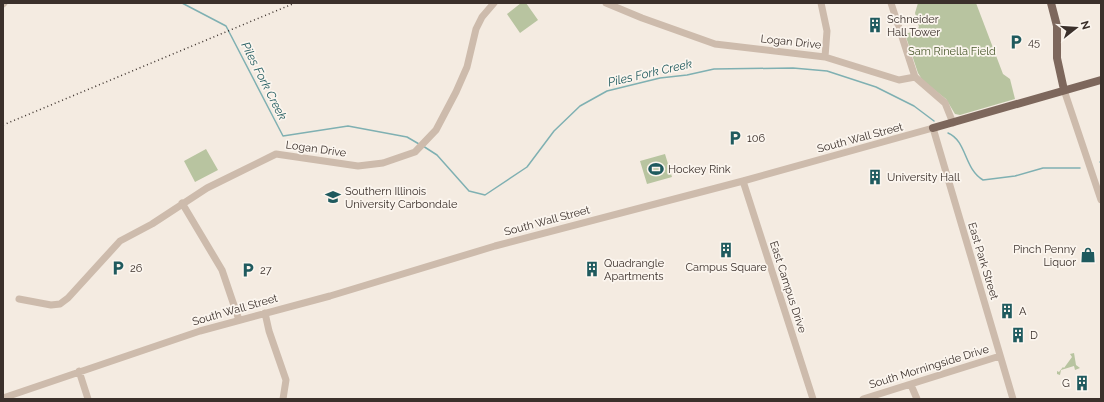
<svg xmlns="http://www.w3.org/2000/svg" width="1104" height="402" font-family="Raleway,sans-serif">
  <rect width="100%" height="100%" fill="#f4ebe1"/>
  <!-- green -->
  <path fill="#b8c4a0" d="M521 3H526L538 20 520 33 507 14Z
    M918 3H976L1003 74 1010 79 1015 99 960 115 955 114 946 99 923 81 918 73 905 34 915 31 919 27 915 13Z
    M206 149 218 170 195 182 184 161Z
    M665 154 672 177 647 184 640 161Z
    M1074 353 1076 365 1080 368 1075 370 1074 366 1061 370 1060 375 1057 374V371L1059 372 1063 367 1064 368 1072 357 1070 354Z"/>
  <g fill="none" stroke-linecap="round" stroke-linejoin="round">
    <!-- stream -->
    <path stroke="#7fb0b2" stroke-width="1.5" d="M182 3 226 26 283 136 348 126 407 137 419 144
      M948 133C967 141 964 169 983 180L1015 176 1043 168H1080
      M423 146 437 155 469 191 485 195 527 167 554 131 580 106 607 91 660 78 687 75 714 69 793 68 827 71 876 87 914 106 934 121
      M1100 162H1101"/>
    <!-- minor -->
    <path stroke="#cdbbac" stroke-width="7" d="M606 3 642 18 715 44 825 57 899 80 915 77 945 103 953 123
      M821 3 827 31 825 57
      M891 3 915 77
      M3 4 4 3
      M1064 90 1101 200
      M743 181 813 399
      M182 203 222 270 239 320
      M19 299 51 305 60 304 68 298 120 241 152 224 207 188 276 154 358 166 383 163 415 152 436 130 456 92 467 67 476 29 482 17 494 3
      M265 313 269 331 286 380 283 399
      M79 371 88 399
      M911 385 917 399
      M3 398 200 331 330 296 495 246 743 181 933 128 1013 399
      M863 399 1000 356"/>
    <!-- major -->
    <path stroke="#7d675c" stroke-width="8" d="M1051 3 1057 26V58L1064 90
      M933 128 1101 80"/>
    <!-- rail -->
    <path stroke="#3b302b" stroke-width="1.5" stroke-dasharray="1 3" stroke-linecap="butt" d="M3 125 295 3"/>
  </g>
  <!-- icons -->
  <defs>
    <g id="building-bare" transform="scale(1.2)"><path d="M-4-6H4V6H1V3H-1V6H-4ZM-2.5-4.3h1.7v1.8h-1.7ZM.8-4.3h1.7v1.8H.8ZM-2.5-1h1.7V.8h-1.7ZM.8-1h1.7V.8H.8Z" fill="#1f5a5e" stroke="#fbf5ee" stroke-width="2.5" paint-order="stroke"/></g>
    <g id="parking-bare" transform="scale(1.2)"><path d="M-3.5-5.5H1a3.5 3.5 0 0 1 0 7H-1V5.5H-3.5ZM-1-3.4V-.6H.8a1.4 1.4 0 0 0 0-2.8Z" fill="#1f5a5e" stroke="#fbf5ee" stroke-width="2.5" paint-order="stroke"/></g>
    <g id="stadium-bare" transform="scale(1.2)"><path d="M0-5a6.5 5 0 1 0 0 10a6.5 5 0 1 0 0-10ZM-3.5-1.8h7v3.6h-7Z" fill="#1f5a5e" stroke="#fbf5ee" stroke-width="2.5" paint-order="stroke"/></g>
    <g id="university-bare" transform="scale(1.2)"><path d="M0-5L7-2L0 1L-7-2ZM-4 1L0 2.5L4 1V4Q0 6-4 4Z" fill="#1f5a5e" stroke="#fbf5ee" stroke-width="2.5" paint-order="stroke"/></g>
    <g id="shop-bare" transform="scale(1.2)"><path d="M-5-2.5h2.3a2.7 3.5 0 0 1 5.4 0H5L5.5 6h-11ZM-1.5-2.5h3a1.5 2.3 0 0 0-3 0Z" fill="#1f5a5e" stroke="#fbf5ee" stroke-width="2.5" paint-order="stroke"/></g>
  </defs>
  <g fill-rule="evenodd">
    <use href="#building-bare" x="875" y="25"/>
    <use href="#parking-bare" x="1016" y="42"/>
    <use href="#parking-bare" x="735" y="138"/>
    <use href="#stadium-bare" x="656" y="169"/>
    <use href="#building-bare" x="875" y="177"/>
    <use href="#university-bare" x="333" y="197"/>
    <use href="#building-bare" x="726" y="250"/>
    <use href="#shop-bare" x="1088" y="255"/>
    <use href="#parking-bare" x="118" y="268"/>
    <use href="#building-bare" x="592" y="269"/>
    <use href="#parking-bare" x="248" y="270"/>
    <use href="#building-bare" x="1007" y="311"/>
    <use href="#building-bare" x="1018" y="335"/>
    <use href="#building-bare" x="1082" y="383"/>
  </g>
  <g text-anchor="middle" dominant-baseline="central" stroke-width="3.5" stroke-linejoin="round" paint-order="stroke">
    <!-- poi labels -->
    <g font-size="11" fill="#3b302b" stroke="#fbf5ee" text-anchor="start">
      <text x="887" y="19">Schneider<tspan x="887" dy="13">Hall Tower</tspan></text>
      <text x="1028" y="42">45</text>
      <text x="747" y="138">106</text>
      <text x="668" y="169">Hockey Rink</text>
      <text x="887" y="177">University Hall</text>
      <text x="345" y="191">Southern Illinois<tspan x="345" dy="13">University Carbondale</tspan></text>
      <text x="1076" y="249" text-anchor="end">Pinch Penny<tspan x="1076" dy="13">Liquor</tspan></text>
      <text x="604" y="263">Quadrangle<tspan x="604" dy="13">Apartments</tspan></text>
      <text x="726" y="267" text-anchor="middle">Campus Square</text>
      <text x="130" y="268">26</text>
      <text x="260" y="270">27</text>
      <text x="1019" y="311">A</text>
      <text x="1030" y="335">D</text>
      <text x="1070" y="383" text-anchor="end">G</text>
    </g>
    <!-- street labels -->
    <g font-size="11" fill="#3b302b" stroke="#fbf5ee">
      <text transform="translate(791 42) rotate(6)">Logan Drive</text>
      <text transform="translate(860 138) rotate(-15)">South Wall Street</text>
      <text transform="translate(316 149) rotate(8)">Logan Drive</text>
      <text transform="translate(547 221) rotate(-15)">South Wall Street</text>
      <text transform="translate(983 261) rotate(73)">East Park Street</text>
      <text transform="translate(788 287) rotate(72)">East Campus Drive</text>
      <text transform="translate(235 310) rotate(-16)">South Wall Street</text>
      <text transform="translate(929 367) rotate(-17)">South Morningside Drive</text>
    </g>
    <!-- park labels -->
    <g font-size="11" fill="#4a5a2e" stroke="#fbf5ee">
      <text x="952" y="51">Sam Rinella Field</text>
    </g>
    <!-- water labels -->
    <g font-size="12" font-style="italic" fill="#1f5a5e" stroke="#fbf5ee">
      <text transform="translate(650 73) rotate(-13)">Piles Fork Creek</text>
      <text transform="translate(264 81) rotate(63)">Piles Fork Creek</text>
    </g>
  </g>
  <!-- border -->
  <rect width="1104" height="402" fill="none" stroke="#3b302b" stroke-width="8"/>
  <!-- north arrow -->
  <g transform="translate(1076 28) rotate(73)" stroke="#fbf5ee" stroke-width="3" paint-order="stroke">
  <path d="M0-3L7 15L0 10L-7 15Z" fill="#3b302b"/>
  <text y="-6" font-size="11" font-weight="bold" text-anchor="middle" fill="#3b302b">N</text>
  </g>
</svg>
